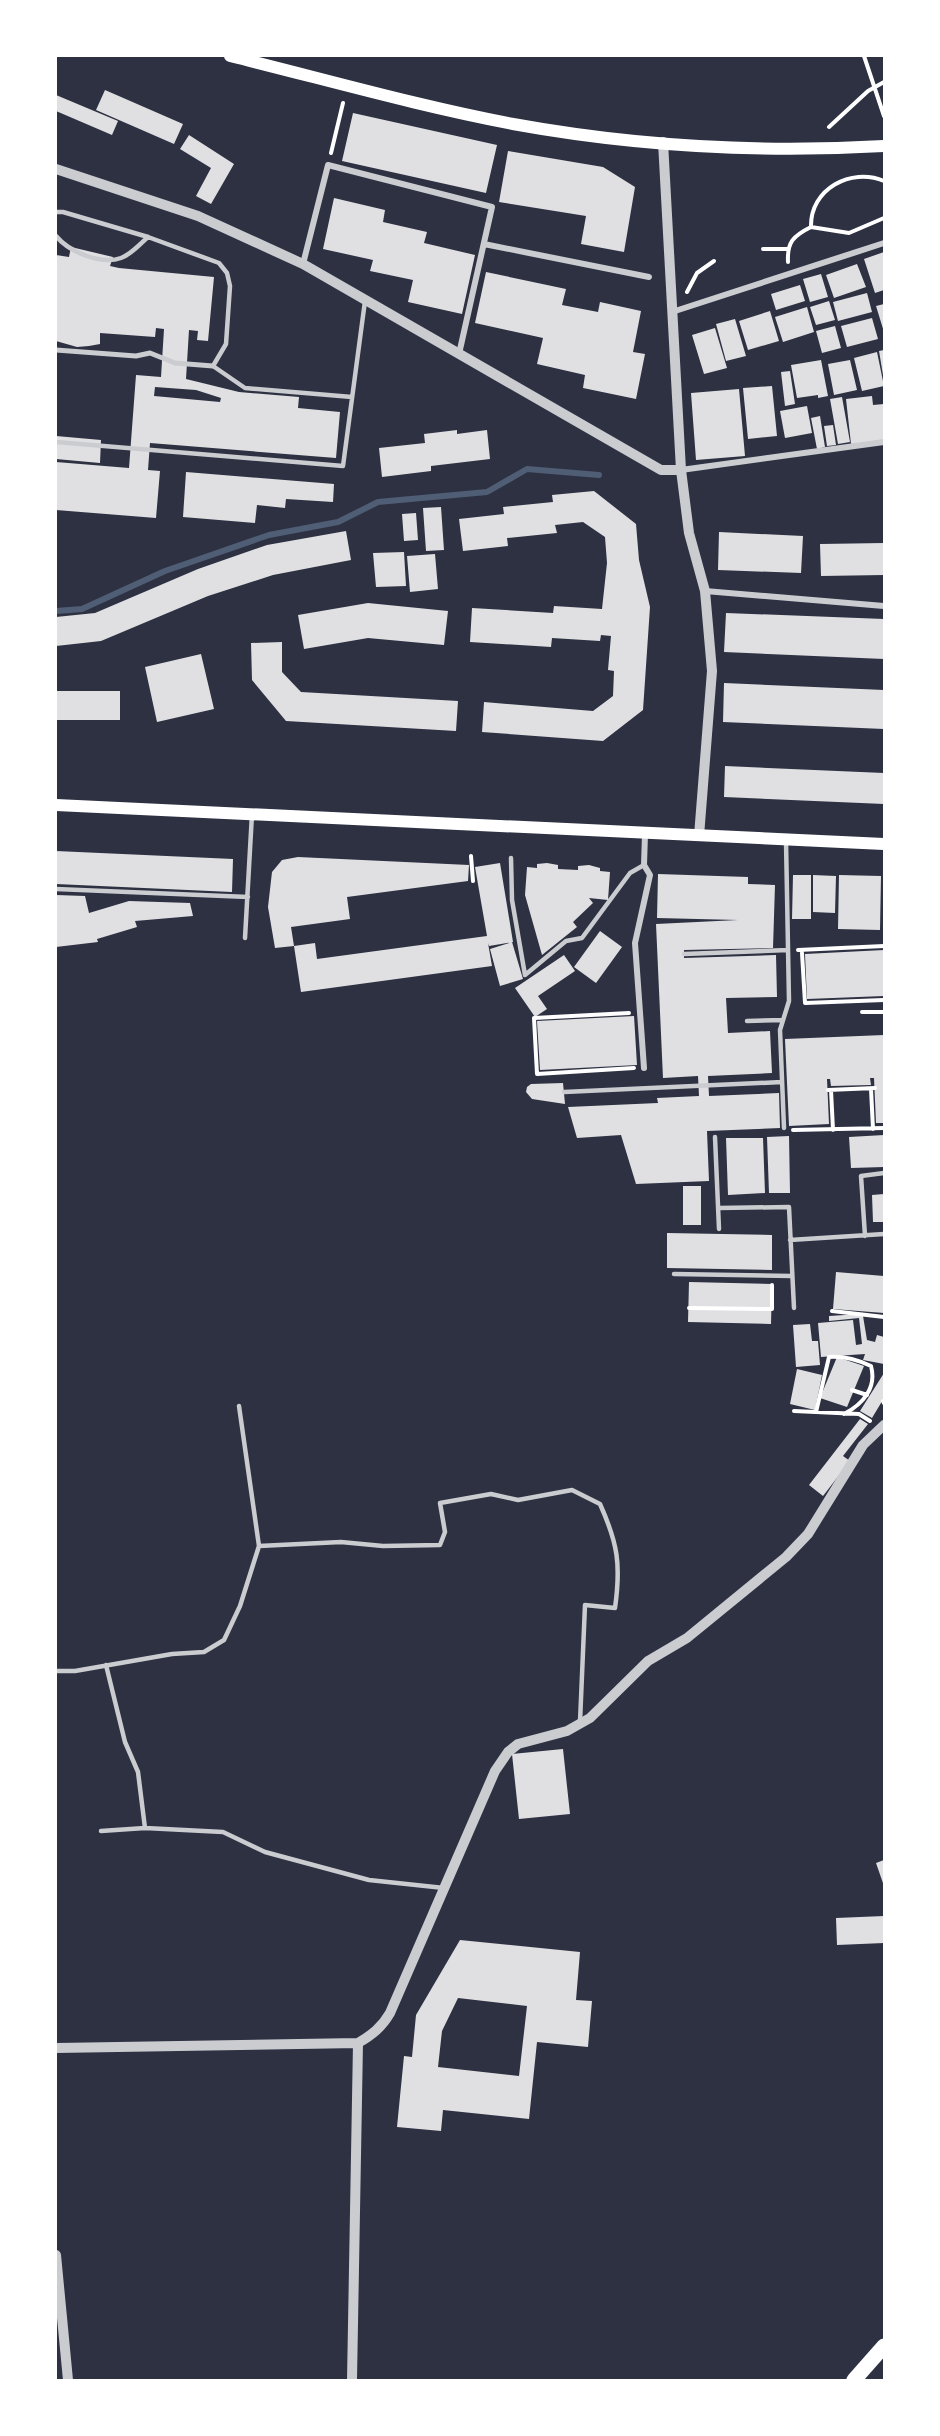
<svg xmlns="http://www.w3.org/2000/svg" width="940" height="2436" font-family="'Work Sans',sans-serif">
  <rect width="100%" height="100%" fill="#2d3142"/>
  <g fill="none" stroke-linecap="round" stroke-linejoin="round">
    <!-- stream -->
    <path stroke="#4f5d75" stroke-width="6" d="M56 611 82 609 165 571 269 535 338 522 378 502 487 492 527 469 599 475"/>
  </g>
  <!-- building -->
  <path fill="#e0e0e3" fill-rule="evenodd" d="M105 90 183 124 174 144 96 110Z
    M56 95 118 121 112 135 56 111Z
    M353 113 497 145 486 193 342 161Z
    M189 135 234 164 211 204 196 196 211 168 180 149Z
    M508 151 603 167 635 187 624 252 581 244 586 216 499 202Z
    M334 198 385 210 383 222 427 232 424 243 475 255 462 314 408 302 413 280 370 271 373 260 323 249Z
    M71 247 113 257 110 266 119 268 214 277 208 341 197 340 198 331 189 330 186 379 239 392 299 397 298 408 340 412 336 458 150 443 148 470 160 471 156 518 56 510V462L129 468 136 375 161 377 164 329 156 328 155 337 100 333V344L89 346 77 347 56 341V255L69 257ZM155 387 196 390 221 398 220 402 154 396Z
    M884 252V290L875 293 864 259Z
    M857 264 866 287 834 298 826 275Z
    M486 272 566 289 562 305 598 312 600 302 641 311 633 352 645 354 636 399 583 388 585 375 537 364 543 338 475 323Z
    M821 274 828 297 810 302 803 279Z
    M800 285 805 301 776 310 771 294Z
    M867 293 872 312 838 321 833 302Z
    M829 301 835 320 816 325 810 307Z
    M884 304V332L876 306Z
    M807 307 814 332 783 342 775 317Z
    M770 311 779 341 748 350 739 321Z
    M872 318 878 339 847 347 841 326Z
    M735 319 746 356 726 361 716 324Z
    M835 326 841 348 822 353 816 331Z
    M715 328 727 368 704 374 692 335Z
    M884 350V375H883L879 351Z
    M877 352 884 386 862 391 854 358Z
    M821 360 828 396 818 398V395L797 398 791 365Z
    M850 360 857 390 834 395 828 364Z
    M790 371 795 404 785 406 781 372Z
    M772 386 777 436 748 439 743 388Z
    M739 389 745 456 696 460 691 393Z
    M872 396 873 405 884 404V441L851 444 846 399Z
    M842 397 850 442 838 444 830 399Z
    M807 406 812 433 785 438 780 411Z
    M820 416 825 447 817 449 811 418Z
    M833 425 836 445 827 446 824 426Z
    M457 430V434L487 430 490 459 431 466V471L382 477 379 448 425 443 424 434Z
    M56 436 101 440 100 463 56 459Z
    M186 472 334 484 333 502 286 499 285 508 257 505 255 523 183 517Z
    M594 491 636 524 639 560 650 607 643 710 603 741 482 732 484 702 593 711 613 696 614 671 608 670 611 636 601 635 600 641 552 638 551 647 470 642 472 608 553 613 554 606 602 609 607 563 605 537 583 522 555 525 557 533 507 538 508 546 463 551 459 519 504 514 503 507 553 502 552 495Z
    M441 507 444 550 426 551 423 508Z
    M416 513 418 540 404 541 402 514Z
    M346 531 351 560 273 575 208 596 101 641 56 646V617L95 613 198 569 267 545Z
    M719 532 803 536 801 573 718 570Z
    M884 543V575L821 576 820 544Z
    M404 552 406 586 376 587 373 553Z
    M435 554 438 589 410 592 407 556Z
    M368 603 448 611 444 645 368 638 304 649 298 615Z
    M726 613 884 619V659L724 652Z
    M282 642V672L301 692 458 701 456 731 286 721 252 680 251 643Z
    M201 654 214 709 157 722 145 667Z
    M724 683 884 690V729L723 722Z
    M56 691H120V720H56Z
    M725 766 884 773V804L724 797Z
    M56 851 233 859 232 892 56 884Z
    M298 857 469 865 468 881 347 897 350 919 291 927 294 946 275 948 268 907 272 872 282 860Z
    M500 863 513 942 489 946 488 943 492 966 301 992 294 946 315 943 317 959 487 936 475 867Z
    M547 863 558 865V869L578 870V866L589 865 600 868V871L610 872 608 900 589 898 593 903 573 922 577 927 542 955 525 895 527 867 537 868V864Z
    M658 874 748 877V884L775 885 773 948 684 950V958L776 955 777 997 726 998 728 1033 770 1031 772 1073 708 1076 709 1096 779 1093 780 1128 707 1131 709 1181 636 1184 621 1135 577 1138 568 1107 658 1103 657 1098 699 1096 698 1076 663 1078 656 924 738 920 657 918Z
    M793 875H811V919H792Z
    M813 875 836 876 835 913 813 912Z
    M839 875 881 876 880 930 838 929Z
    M56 895 85 896 89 913 129 901 190 903 193 916 135 921 137 927 97 939 98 942 56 947Z
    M600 931 622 947 596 983 574 967Z
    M512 942 523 979 500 986 490 949Z
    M884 950V996L807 999 805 954Z
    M564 955 575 971 538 996 547 1009 535 1017 515 988Z
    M634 1016 637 1065 540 1070 537 1021Z
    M884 1035V1123H876L874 1078H870L871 1085 831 1086 830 1079H827L829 1124 789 1126 785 1039Z
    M563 1083 565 1104 532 1099 526 1092 527 1087 531 1084Z
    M884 1135V1167L851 1168 849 1137Z
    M789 1136 790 1193H769L767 1137Z
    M726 1138H763L765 1193 728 1195Z
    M683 1186H701V1225H683Z
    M884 1194V1222H873L872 1195Z
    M667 1233 772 1235V1270L667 1268Z
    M836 1272 884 1276V1313L833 1309Z
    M689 1282 772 1284 771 1324 688 1322Z
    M860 1314 863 1316 867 1340 875 1342 877 1335 884 1337V1364L863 1360 865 1354 821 1357 818 1323 853 1320 856 1345 862 1344 859 1318 829 1321V1316Z
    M810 1324 812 1341H818L820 1365 796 1367 793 1325Z
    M837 1357 864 1366 847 1407 820 1398Z
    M797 1369 822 1375 815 1410 790 1404Z
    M884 1373V1398L872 1418 860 1411Z
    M860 1419 868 1424 843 1456 850 1461 823 1496 809 1485Z
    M563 1749 570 1814 519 1819 512 1754Z
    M884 1860V1886L876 1863Z
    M884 1916V1943L837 1945 836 1918Z
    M460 1940 580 1952 576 2000 592 2001 588 2047 537 2042 529 2119 443 2110 441 2131 397 2127 404 2056 412 2057 416 2015ZM458 1998 527 2006 519 2076 438 2067 442 2031Z"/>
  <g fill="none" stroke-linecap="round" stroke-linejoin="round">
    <!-- path -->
    <path stroke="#fff" stroke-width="4" d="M864 56 884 116
      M829 127 868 91 884 82
      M331 153 343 103
      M811 227 849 233 884 218
      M763 249H787
      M788 262C787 242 793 236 811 227 810 189 851 167 884 181
      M687 292 697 273 714 261
      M471 856 473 881
      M798 950 884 946
      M802 953 805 1003 884 1000
      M862 1012H884
      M629 1013 534 1018 537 1074 634 1068
      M871 1089 873 1129
      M828 1090 875 1088
      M831 1090 833 1130
      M793 1130 884 1128
      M689 1308 772 1309V1285
      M832 1311 884 1317
      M852 1390 867 1395
      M883 1401 884 1403
      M794 1411 859 1414 870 1421
      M816 1412 829 1357C842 1356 858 1360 871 1366 877 1388 863 1404 844 1414"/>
    <!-- service -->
    <path stroke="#caccd0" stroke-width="4.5" d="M56 212H63L148 237 219 263 227 273 230 286 226 344 213 366 245 388 352 397
      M56 236C69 252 101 265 121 258 132 254 140 244 148 237
      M56 442 343 466 365 301
      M511 858 512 900 525 975 566 941 582 938 630 873 644 865
      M56 889 248 897
      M245 938 252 814
      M684 954 788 950
      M747 1021 783 1020
      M564 1092 782 1082
      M784 1128 780 1030 789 1001 786 841
      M715 1137 719 1229
      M719 1208 789 1207 794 1308
      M865 1236 861 1176 884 1173
      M790 1240 884 1234
      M674 1274 792 1276
      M259 1546 341 1542 383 1546 440 1545 445 1532 440 1503 491 1494 518 1500 572 1490 600 1504C618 1544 621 1565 615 1608L585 1605 580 1722
      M106 1665 125 1742 138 1772 145 1828
      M56 1671H75L172 1654 204 1652 224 1640 240 1606 259 1546 239 1406
      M101 1831 145 1828 223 1832 265 1852 369 1880 444 1888"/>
    <!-- pedestrian -->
    <path stroke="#caccd0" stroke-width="5" d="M56 350 136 356 150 353 175 363 213 366"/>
    <!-- minor -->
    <path stroke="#caccd0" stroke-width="6" d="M484 244 649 277
      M303 264 328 165 492 207 459 354
      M672 312 884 243
      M681 470 884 442
      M705 591 884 606
      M644 1068 635 943 650 875 644 865 645 834"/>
    <!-- tertiary -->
    <path stroke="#caccd0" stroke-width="10" d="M663 142 681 470 689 533 705 591 712 671 699 836
      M56 169 198 216 303 264 661 470H681
      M56 2048 358 2043C372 2035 382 2027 390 2013L495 1771 508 1752 518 1744 567 1731 590 1718 648 1661 687 1638 786 1557 808 1534 863 1445 884 1425
      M56 2255 68 2380
      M352 2380 358 2043"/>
    <!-- secondary -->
    <path stroke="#fff" stroke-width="12" d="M230 56C324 79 418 106 513 124 634 146 762 153 884 146
      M56 805 884 844"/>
    <!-- primary -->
    <path stroke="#fff" stroke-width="15" d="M854 2380 884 2346"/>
  </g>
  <!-- border -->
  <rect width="940" height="2436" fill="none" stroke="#ffffff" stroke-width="114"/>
</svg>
